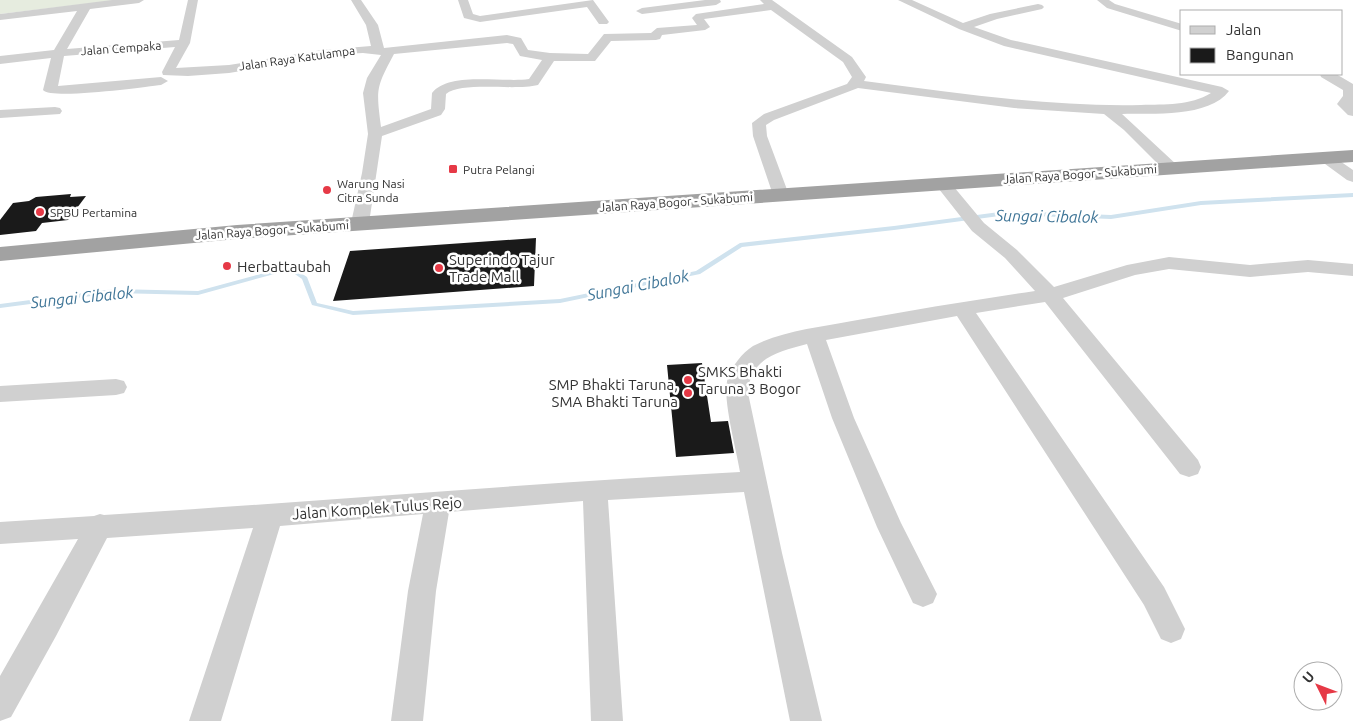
<svg xmlns="http://www.w3.org/2000/svg" width="1353" height="721" font-family="Ubuntu,sans-serif">
  <rect width="100%" height="100%" fill="#fff"/>
  <!-- green -->
  <path fill="#e6ecdf" d="M0 0H119L0 14Z"/>
  <g fill="none" stroke-linecap="round" stroke-linejoin="round">
    <!-- stream -->
    <path fill="#cfe2ee" fill-rule="evenodd" d="M1353 193V197L1201 205 1111 219 1007 215 894 230 742 247 700 274 560 303 353 315 312 305 302 279 289 270 198 295 114 293 0 308V304L114 289 198 291 290 266 307 277 317 303 353 311 560 299 696 271 740 243 894 226 1007 211 1111 215 1201 201Z"/>
  </g>
  <!-- building -->
  <path fill="#1a1a1a" d="M71 194 70 197 86 196 68 220 42 223 36 231 0 235V220L13 203 29 201 36 197Z
    M536 238 534 286 333 301 350 251Z
    M702 363 711 422 728 421 734 453 676 457 667 365Z"/>
  <g fill="none" stroke-linecap="round" stroke-linejoin="round">
    <!-- minor -->
    <path fill="#d0d0d0" fill-rule="evenodd" d="M112 0H144L139 3 90 9 67 49 179 40 188 0H198L190 43 176 68 229 65 322 50 371 46 366 25 351 0H361L378 25 384 48 507 35 521 38 528 50 550 53 588 54 604 34 651 33 657 28 697 25 692 18 696 14 764 4 760 0H772L852 57 866 77 864 81C956 93 1048 107 1141 105 1165 104 1190 106 1211 93L1004 46 959 29 898 0H912L963 23 990 14 1038 4 1042 5 1044 7 1042 9 997 19 974 27 1011 40 1222 87 1229 91C1209 118 1152 113 1122 114L1177 165 1179 168 1177 171H1165L1124 130 1104 114 1014 108 858 88 774 120 766 125 767 136 789 195 787 199H775L773 195 753 136 752 123 764 114 847 84 852 77 843 62 771 10 704 19 710 27 705 30 662 35 660 39 656 40 611 41 595 61H554L538 85C514 91 462 81 446 94L445 109 441 115 382 136 369 223 366 227 360 228 354 227 351 223 362 173 368 134 363 93 367 78 381 55 363 53 343 54 229 73 188 76 163 75 162 72 175 47 64 56 58 86 161 77 168 81 161 85C144 87 51 100 43 90L51 58 0 64V56L54 50 77 11 0 20V14ZM507 43 513 44 520 56 542 60 529 79C503 83 449 71 432 93L431 109 381 127C376 88 376 88 394 54Z
      M458 0H468L473 14 480 16 593 0 609 22 607 24H599L587 7 480 22 464 18Z
      M705 0H720L721 2 716 5 642 14 636 11 642 8Z
      M1097 0H1109L1115 4 1182 24V31L1107 8Z
      M1320 74H1336L1353 84V116L1348 115 1337 104 1343 96V90L1321 77Z
      M55 107 60 108 62 111 60 114 0 118V110Z
      M1326 153 1331 155 1353 170V182L1347 180 1321 161 1318 158 1321 155Z
      M943 179 949 181 984 223 1017 250 1054 287 1127 265 1169 257 1250 265 1308 260 1353 264V276L1308 272 1250 277 1169 269 1135 275 1063 298 1198 460 1201 467 1198 474 1189 477 1180 474 1045 302 976 313 1164 587 1185 629 1181 639 1171 643 1161 639 1144 605 957 316 826 340 854 418 901 523 937 594 933 603 923 607 913 603 877 527 832 418 807 344C777 352 750 358 748 393L782 553 822 721H790L744 492 608 500 623 721H591L583 501 449 512 436 591 423 721H391L408 591 423 514 280 526 221 721H189L253 528 107 538 56 636 11 717 0 721V676L78 539 0 544V522L94 516 100 514 104 515C316 502 528 483 740 472 737 452 721 395 728 378 732 366 742 353 753 346 782 331 820 327 852 321 913 310 974 300 1035 291L1005 258 972 231 935 184 937 181Z
      M116 379 124 381 127 387 124 393 116 395 0 402V386Z"/>
    <!-- trunk -->
    <path fill="#a2a2a2" fill-rule="evenodd" d="M1353 150V162L237 239 0 261V247L237 225Z"/>
  </g>
  <!-- markers -->
  <g fill="#e63946" stroke="#fff" stroke-width="2">
    <rect x="448" y="164" width="10" height="10" rx="2.5"/>
    <circle cx="327" cy="190" r="5"/>
    <circle cx="40" cy="212" r="5"/>
    <circle cx="227" cy="266" r="5"/>
    <circle cx="439" cy="268" r="5"/>
    <circle cx="688" cy="380" r="5"/>
    <circle cx="688" cy="393" r="5"/>
  </g>
  <g text-anchor="middle" dominant-baseline="central" stroke-width="5" stroke-linejoin="round" paint-order="stroke">
    <!-- far-street labels -->
    <g font-size="12" fill="#333" stroke="#fff">
      <text transform="translate(121 48) rotate(-4)">Jalan Cempaka</text>
      <text transform="translate(297 58) rotate(-8)">Jalan Raya Katulampa</text>
      <text transform="translate(1080 174) rotate(-4)">Jalan Raya Bogor - Sukabumi</text>
      <text transform="translate(676 202) rotate(-4)">Jalan Raya Bogor - Sukabumi</text>
      <text transform="translate(272 230) rotate(-4)">Jalan Raya Bogor - Sukabumi</text>
    </g>
    <!-- far-poi labels -->
    <g font-size="12" fill="#333" stroke="#fff" text-anchor="start">
      <text x="463" y="169">Putra Pelangi</text>
      <text x="337" y="183">Warung Nasi<tspan x="337" dy="14">Citra Sunda</tspan></text>
      <text x="50" y="212">SPBU Pertamina</text>
    </g>
    <!-- poi labels -->
    <g font-size="15" fill="#333" stroke="#fff" text-anchor="start">
      <text x="449" y="259">Superindo Tajur<tspan x="449" dy="17">Trade Mall</tspan></text>
      <text x="237" y="266">Herbattaubah</text>
      <text x="698" y="371">SMKS Bhakti<tspan x="698" dy="17">Taruna 3 Bogor</tspan></text>
      <text x="678" y="384" text-anchor="end">SMP Bhakti Taruna,<tspan x="678" dy="17">SMA Bhakti Taruna</tspan></text>
    </g>
    <!-- street labels -->
    <g font-size="15" fill="#333" stroke="#fff">
      <text transform="translate(377 508) rotate(-4)">Jalan Komplek Tulus Rejo</text>
    </g>
    <!-- water labels -->
    <g font-size="16" font-style="italic" fill="#3f7597" stroke="#fff">
      <text transform="translate(1047 216) rotate(1)">Sungai Cibalok</text>
      <text transform="translate(638 285) rotate(-11)">Sungai Cibalok</text>
      <text transform="translate(82 297) rotate(-6)">Sungai Cibalok</text>
    </g>
  </g>
  <!-- legend -->
  <rect x="1180" y="10" width="162" height="65" fill="#ffffff" stroke="#adadad"/>
  <rect x="1190" y="26" width="25" height="8" fill="#d0d0d0" stroke="#adadad"/>
  <text x="1226" y="35" font-size="15" fill="#333333">Jalan</text>
  <rect x="1190" y="48" width="25" height="15" fill="#1a1a1a" stroke="#adadad"/>
  <text x="1226" y="60" font-size="15" fill="#333333">Bangunan</text>
  <!-- north arrow -->
  <g transform="translate(1318 686) rotate(312)"><circle r="24" fill="#ffffff" stroke="#adadad"/>
  <path d="M0-4L9 19L0 12L-9 19Z" fill="#e63946"/>
  <text y="-8" font-size="14" font-weight="bold" text-anchor="middle" fill="#333333">U</text>
  </g>
</svg>
